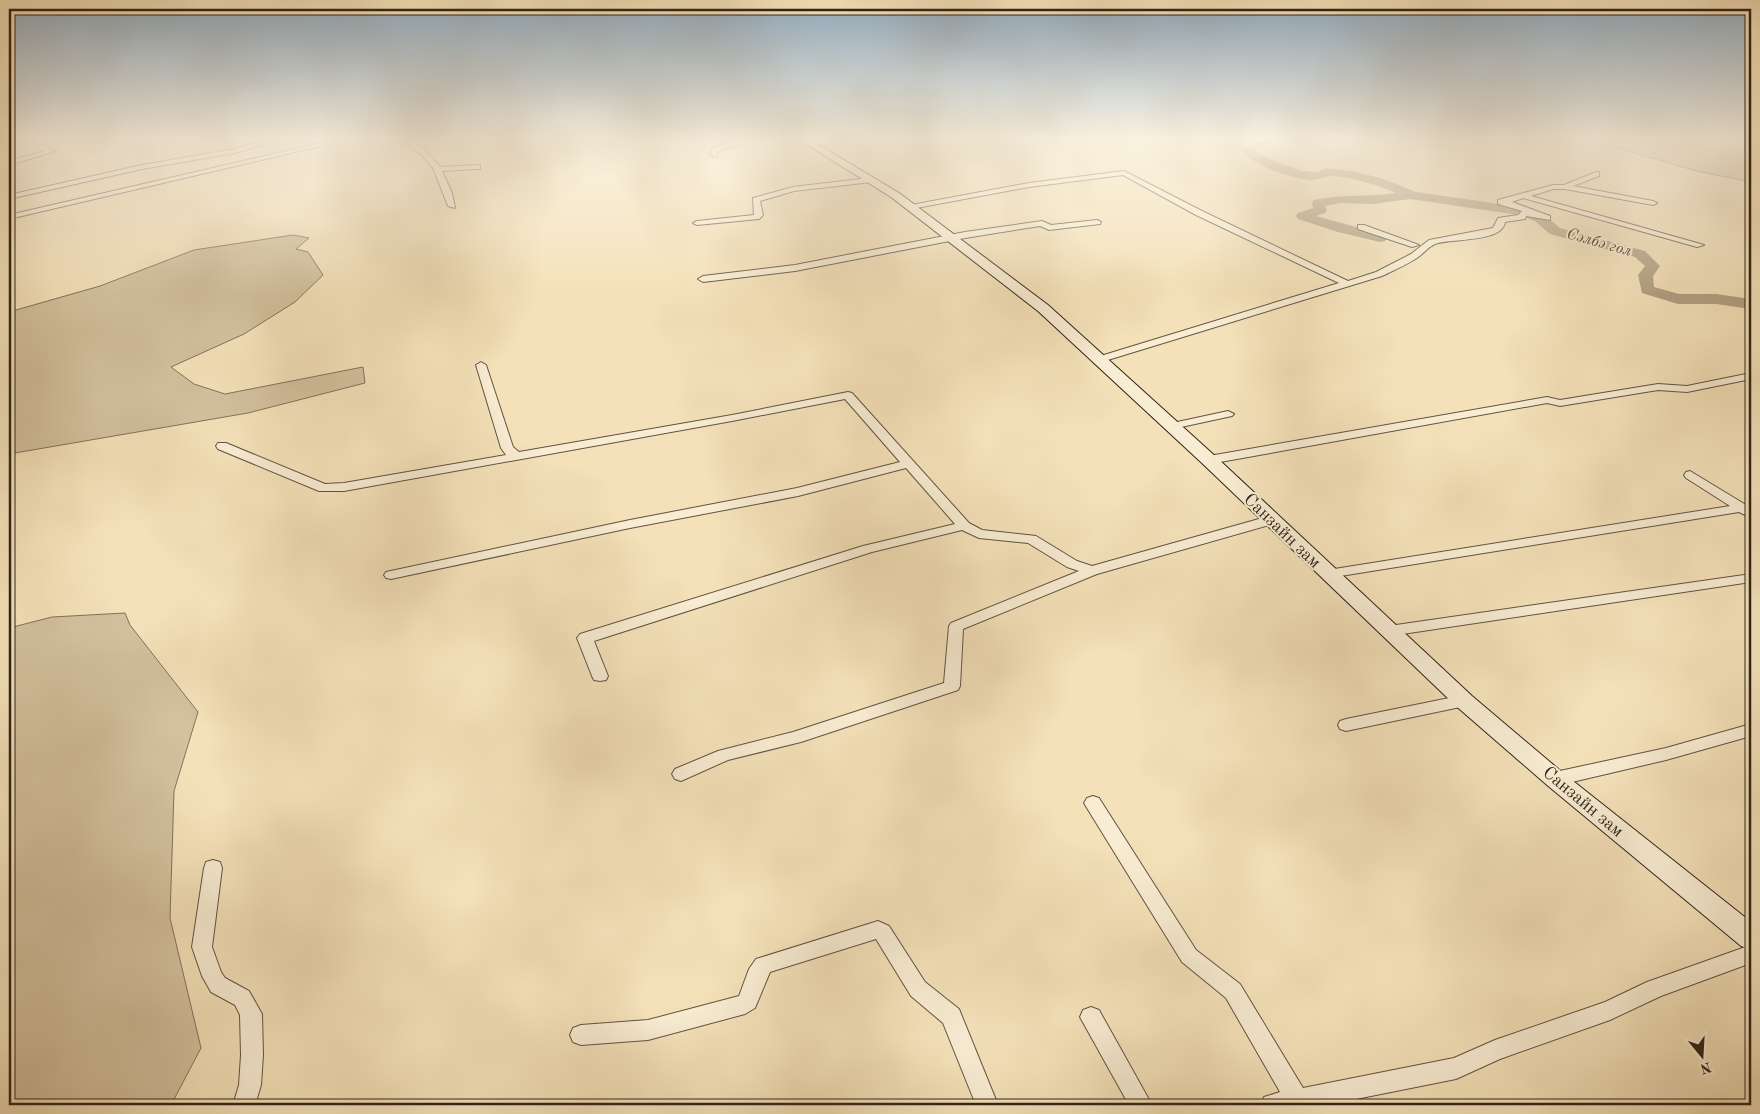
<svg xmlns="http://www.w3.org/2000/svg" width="1760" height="1114" font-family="'Old Standard TT',serif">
  <rect width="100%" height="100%" fill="#f4e1b9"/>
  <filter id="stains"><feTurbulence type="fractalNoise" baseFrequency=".004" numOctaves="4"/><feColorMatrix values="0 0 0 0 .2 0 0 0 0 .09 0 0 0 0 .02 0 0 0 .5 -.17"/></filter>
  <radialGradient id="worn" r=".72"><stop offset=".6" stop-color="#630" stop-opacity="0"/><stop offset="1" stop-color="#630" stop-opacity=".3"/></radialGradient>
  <!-- green -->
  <path fill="#d3c19e" stroke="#82725c" d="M1585 139H1751V182L1697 171Z
    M293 235 309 238 296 249 308 252 323 275 295 302 244 334 171 367 194 384 225 394 363 367 365 383 248 413 9 454V312L100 286 194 250Z
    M125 613 130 625 198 712 174 791 170 918 201 1048 171 1105H9V628L52 617Z"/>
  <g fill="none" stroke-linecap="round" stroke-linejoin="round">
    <!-- river -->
    <path fill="#b1a183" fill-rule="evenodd" d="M1264 139H1308L1306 144 1282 143 1280 139 1256 151 1277 162 1301 171 1318 172 1325 168 1351 171 1381 178 1416 192 1527 208 1545 215 1560 228 1645 251 1660 266 1653 276 1654 287 1679 294H1716L1751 299V309L1716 304H1678L1642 293 1638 275 1645 266 1635 257 1550 234 1535 221 1519 215 1410 199 1373 204 1340 203 1325 206 1327 210 1325 213 1316 216 1385 235 1387 238 1385 241 1380 242 1338 232 1298 219 1296 216 1298 213 1313 208 1312 203 1313 200C1341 194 1368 197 1396 193 1375 184 1355 178 1333 176 1326 176 1319 180 1311 180 1291 178 1254 166 1241 150Z"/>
    <!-- minor casing -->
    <g stroke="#615342" stroke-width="2">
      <path id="minor" d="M14 139H24L56 151 9 165V161L45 151Z
        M270 139H282L235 153 142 169 9 199V195L142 165 234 149Z
        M338 139H351L9 219V215Z
        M401 139C416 139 430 155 440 167L480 165V169H477L442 171 452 193 455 208 448 206 433 168 422 155Z
        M738 139H745L742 143 718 151 717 157 710 155 712 149Z
        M1124 171 1202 211 1348 281 1376 272 1411 254 1429 240 1493 228 1498 218 1518 215 1522 211 1498 204V200L1553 185H1564L1596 172H1599V176L1573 186 1653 201 1657 203 1653 205 1565 189H1553L1531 196 1704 245 1697 247 1523 198 1512 202 1550 216V220L1526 216 1525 219 1505 222C1502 243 1451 238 1435 244 1428 247 1423 254 1417 258 1406 265 1394 270 1382 276L1098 363 1093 360 1094 358 1339 283 1196 215 1123 175 1029 187 911 209 907 207 911 205 1029 183Z
        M869 178H872V182L794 191 760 201 763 215 759 219 697 225 693 223 697 221 754 215 753 198 793 187Z
        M1097 220 1101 222 1100 224 1049 230 1040 226 965 238 795 271 703 282 698 279 703 276 795 265 965 232 1042 221 1051 225Z
        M1358 225H1364L1419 245 1412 247 1358 229Z
        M481 362 486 365 513 447 519 452 732 415 848 392 852 393 969 523 982 530 1036 536 1077 561 1092 566 1266 517 1271 516 1278 520 1276 523 1097 574 963 629 960 686 958 690 801 742 728 760 681 781 675 779 672 774 675 769 718 751 793 732 944 683 949 626 951 623 1079 571 1067 567 1028 543 979 538 962 530 872 552 594 641 608 676 606 680 600 681 594 680 592 676 577 638 580 634 863 546 955 524 906 468 798 496 630 528 391 579 386 578 384 575 386 572 630 520 797 488 900 462 845 399 732 421 344 491H319L218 449 216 446 218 443H226L325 484 344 483 506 455 501 448 476 365Z
        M1751 373V379L1687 392 1658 390 1560 406 1547 403 1209 464 1203 460 1209 456 1547 397 1560 400 1658 384 1687 386Z
        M1228 411 1234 414 1232 416 1172 429 1166 426 1168 424Z
        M1690 471 1751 508V518L1739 512 1328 578 1323 577 1321 574 1323 571 1328 570 1730 506 1686 478 1684 475 1686 472Z
        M1751 574V582L1389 636 1384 634 1382 631 1384 628 1389 626Z
        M1464 695 1470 697 1472 701 1470 705 1346 731 1340 729 1338 725 1340 721 1346 719Z
        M1751 724V736L1666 760 1555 786 1549 784 1546 779 1549 774 1555 772 1666 748Z
        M1093 796 1099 798 1196 950 1240 984 1303 1088 1454 1058 1495 1040 1605 1002 1647 982 1751 945V963L1661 996 1610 1020 1500 1059 1456 1079 1326 1105H1261L1264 1097 1280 1092 1226 998 1182 962 1087 808 1084 803 1087 798Z
        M213 860 220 862 222 868 212 947 221 972 225 978 249 991 262 1014 263 1055 261 1085 255 1105H233L239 1085 241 1055 240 1015 235 1005 211 992 202 976 192 947 204 868 206 862Z
        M878 921 889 926 925 982 959 1009 998 1105H976L943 1023 911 996 876 939 770 972 755 1008 745 1014 648 1040 581 1045 573 1042 570 1035 573 1028 581 1025 648 1020 739 996 749 969 756 959Z
        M1091 1007 1099 1010 1152 1105H1129L1080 1017 1083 1010Z"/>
    </g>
    <!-- secondary casing -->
    <g stroke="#30241a" stroke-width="2">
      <path id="secondary" d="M798 139H809L899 193 1048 305 1215 456 1472 696 1563 773 1751 922V950L1741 946 1547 785 1456 706 1203 464 1038 311 891 197Z"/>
    </g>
    <!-- minor -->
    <use href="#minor" fill="#f8ecd2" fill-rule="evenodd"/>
    <!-- secondary -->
    <use href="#secondary" fill="#f8ecd2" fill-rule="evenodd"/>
  </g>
  <!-- sky -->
  <linearGradient id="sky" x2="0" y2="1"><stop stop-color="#92acc0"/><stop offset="0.47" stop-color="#faf2e0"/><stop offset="1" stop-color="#faf2e0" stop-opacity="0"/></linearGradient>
  <rect width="1760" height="295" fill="url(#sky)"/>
  <g text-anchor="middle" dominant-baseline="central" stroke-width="4" stroke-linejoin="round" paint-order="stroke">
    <!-- far-water labels -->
    <g font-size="16" font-style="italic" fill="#5d503f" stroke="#f8ecd2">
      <text transform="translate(1599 243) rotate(16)">Сэлбэ гол</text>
    </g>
    <!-- street labels -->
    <g font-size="18" fill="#30241a" stroke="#f8ecd2">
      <text transform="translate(1282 531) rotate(44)">Санзайн зам</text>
      <text transform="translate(1583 802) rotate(40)">Санзайн зам</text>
    </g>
  </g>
  <!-- margin -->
  <rect width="1760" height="1114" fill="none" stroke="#f4e1b9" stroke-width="30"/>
  <rect x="10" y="10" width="1740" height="1094" fill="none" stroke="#30241a" stroke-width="2.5"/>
  <rect x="15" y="15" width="1730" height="1084" fill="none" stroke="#30241a"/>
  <!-- north arrow -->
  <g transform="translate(1702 1056) rotate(162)" stroke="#f8ecd2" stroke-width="4" paint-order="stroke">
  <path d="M0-4L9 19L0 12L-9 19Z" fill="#30241a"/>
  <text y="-8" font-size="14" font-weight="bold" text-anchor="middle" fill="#30241a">N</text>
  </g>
  <rect width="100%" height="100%" filter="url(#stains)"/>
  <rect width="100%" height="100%" fill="url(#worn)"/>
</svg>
